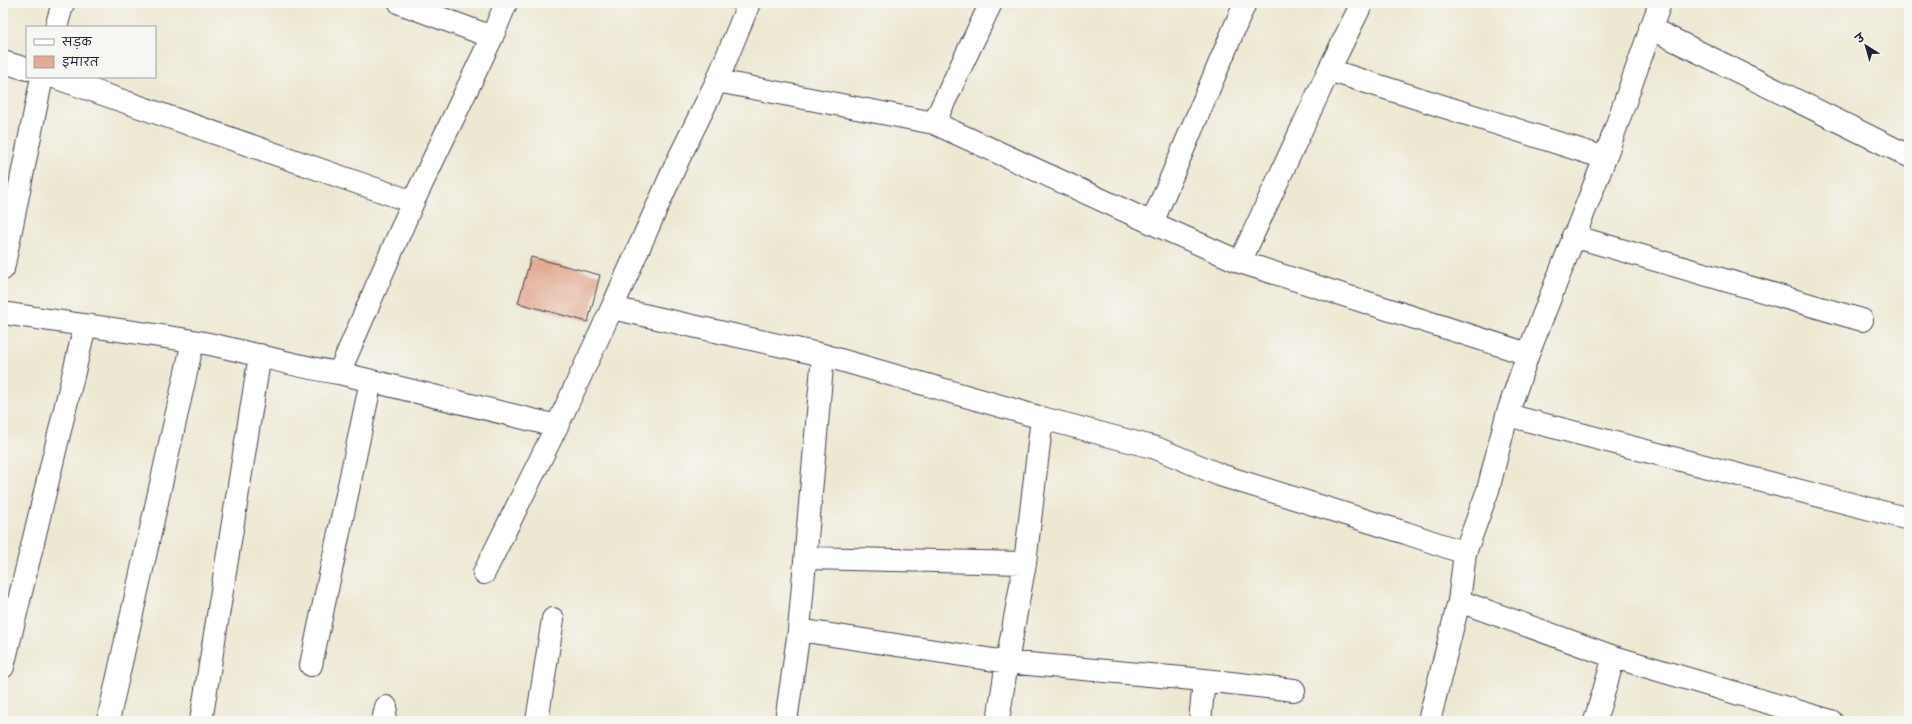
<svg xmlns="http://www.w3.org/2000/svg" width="1912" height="724" font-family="Mynerve,'Playpen Sans Deva',sans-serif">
  <rect width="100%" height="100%" fill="#f6f6f2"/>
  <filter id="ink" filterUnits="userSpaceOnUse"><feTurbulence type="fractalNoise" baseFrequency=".025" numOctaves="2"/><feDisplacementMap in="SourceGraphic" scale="8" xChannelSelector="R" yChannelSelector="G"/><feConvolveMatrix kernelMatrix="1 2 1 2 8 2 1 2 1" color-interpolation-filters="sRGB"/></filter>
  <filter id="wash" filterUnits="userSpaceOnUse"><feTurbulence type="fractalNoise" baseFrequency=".012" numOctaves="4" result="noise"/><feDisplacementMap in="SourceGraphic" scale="16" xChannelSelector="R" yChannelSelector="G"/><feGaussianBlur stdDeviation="0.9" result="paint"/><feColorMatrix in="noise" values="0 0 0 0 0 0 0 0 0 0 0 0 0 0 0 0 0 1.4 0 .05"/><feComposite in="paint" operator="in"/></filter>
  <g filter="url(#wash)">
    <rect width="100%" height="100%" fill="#ede8d1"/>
    <g id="blocks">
      <!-- building -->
      <path fill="#e3ab93" d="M531 257 600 275 588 322 518 303Z"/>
    </g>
  </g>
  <g filter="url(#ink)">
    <use href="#blocks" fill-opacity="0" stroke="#404052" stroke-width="1"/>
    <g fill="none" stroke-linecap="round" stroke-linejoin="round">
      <!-- minor casing -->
      <g stroke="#404052" stroke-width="24">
        <path id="minor" d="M400 3 492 37
          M1362 3 1329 70 1605 158
          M56 27 63 3
          M1650 28 1909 156
          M3 62 27 69
          M54 77 413 202
          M717 81 934 123 1152 223 1240 262 1528 354 1507 415 1909 519
          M934 123 991 3
          M1152 223 1245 3
          M1573 236 1862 320
          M1240 262 1329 70
          M3 269 42 77
          M612 308 678 160 717 81 749 3
          M3 313C66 323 130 331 193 341 242 349 289 366 339 373L557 426 612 308 823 355 1042 418 1156 448 1220 475 1406 533 1465 553 1459 601 1614 657 1831 721
          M1528 354 1605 158 1660 3
          M339 373 413 202 492 37 506 3
          M1465 553 1488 490 1507 415
          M807 558 1025 563 1042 418
          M484 573 557 426
          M799 630 823 355
          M311 665 371 381
          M3 667 85 326
          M108 721 193 341
          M201 721 260 355
          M383 721 386 707
          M537 721 553 619
          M786 721 799 630 1007 662 1204 680 1294 690
          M998 721 1007 662 1025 563
          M1200 721 1204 680
          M1429 721 1459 601
          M1595 721 1614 657"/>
      </g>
      <!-- minor -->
      <use href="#minor" stroke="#fff" stroke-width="22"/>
    </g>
  </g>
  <!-- margin -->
  <rect width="1912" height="724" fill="none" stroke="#f6f6f2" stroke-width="16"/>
  <!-- legend -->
  <rect x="26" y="26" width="130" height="52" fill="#f6f6f2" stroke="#a1a1a9"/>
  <rect x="34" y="39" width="20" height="6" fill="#ffffff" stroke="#a1a1a9"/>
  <text x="62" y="46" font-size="12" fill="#22223b">सड़क</text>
  <rect x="34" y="56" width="20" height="12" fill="#e3ab93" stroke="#a1a1a9"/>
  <text x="62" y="66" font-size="12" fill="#22223b">इमारत</text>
  <!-- north arrow -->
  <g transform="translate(1866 46) rotate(323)" stroke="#f6f6f2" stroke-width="3" paint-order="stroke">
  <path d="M0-3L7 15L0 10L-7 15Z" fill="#22223b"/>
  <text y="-6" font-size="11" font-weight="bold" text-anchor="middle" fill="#22223b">उ</text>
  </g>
</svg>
